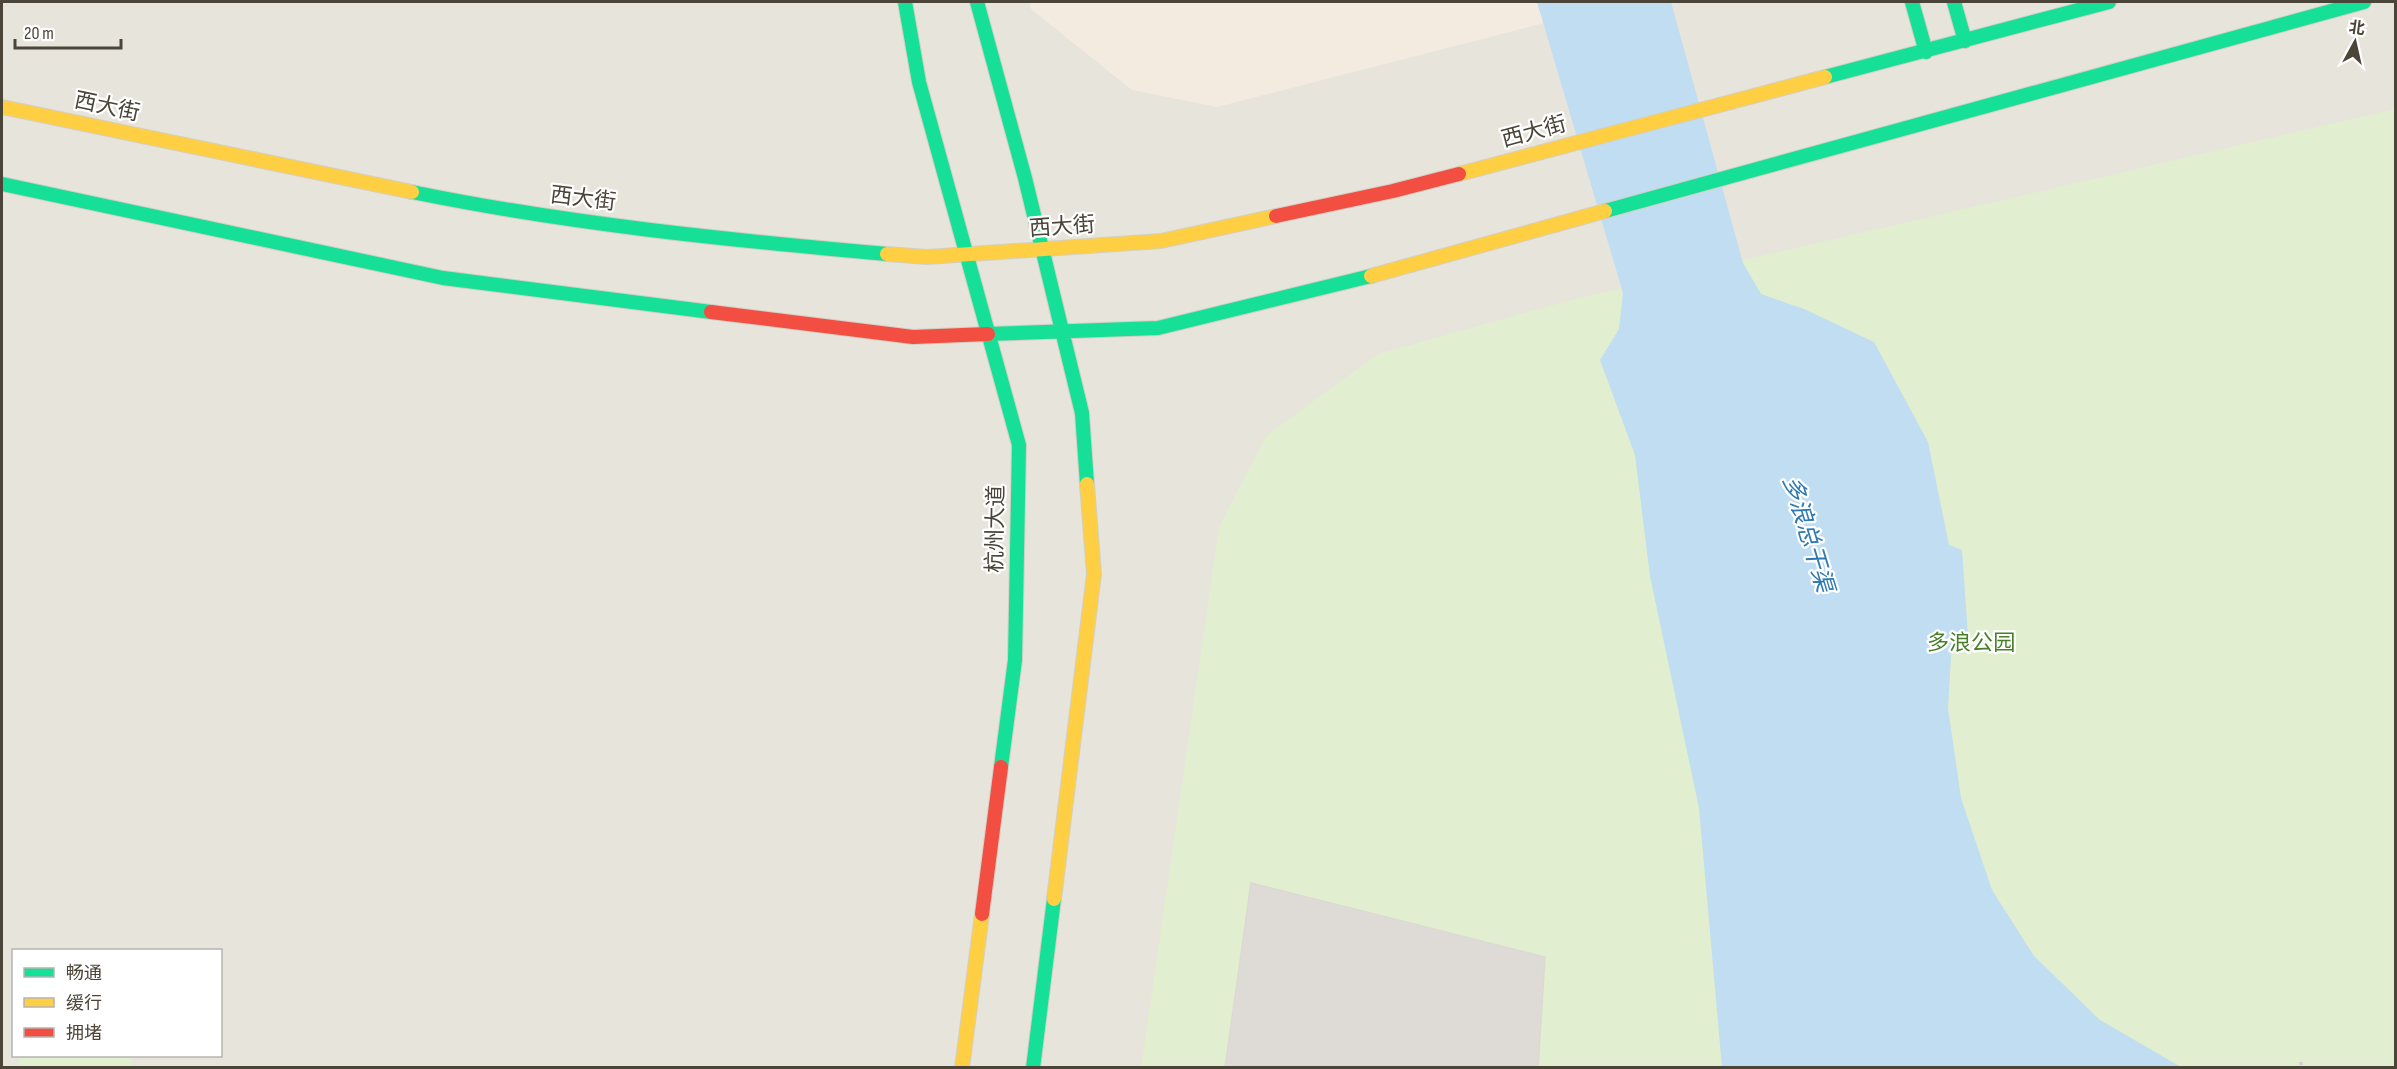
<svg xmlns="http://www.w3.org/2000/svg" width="2397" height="1069" font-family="'Sofia Sans Condensed','Noto Sans SC',sans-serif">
  <rect width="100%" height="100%" fill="#f4f2ee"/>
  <!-- residential -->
  <path fill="#e7e4dc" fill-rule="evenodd" d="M2 2H2395V1067L2 1068ZM14 950H220V1056H14Z"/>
  <!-- commercial -->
  <path fill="#f3ebdf" d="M1029 2H1626L1217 107 1132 90 1031 9Z"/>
  <!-- green -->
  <path fill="#e1eecf" d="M2395 109V1067L1141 1068 1219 527 1266 436 1378 354 1571 300Z
    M19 1056H132L131 1067H18Z"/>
  <!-- water -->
  <path fill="#c0ddf1" d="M1537 2H1671L1743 263 1761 294 1804 309 1874 342 1928 442 1949 545 1962 550 1968 637 1952 639 1948 708 1961 798 1992 890 2034 956 2100 1020 2181 1067H1722L1699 808 1650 576 1635 455 1600 360 1619 329 1623 293Z"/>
  <!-- building -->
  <path fill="#dedbd6" stroke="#dcd9d4" stroke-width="1.5" d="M1251 883 1545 957 1538 1068H1225Z"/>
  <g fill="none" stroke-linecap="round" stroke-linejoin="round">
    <!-- fast casing -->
    <g stroke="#d3cfc5" stroke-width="16">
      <path id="fast" d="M905 2 919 82 1019 445 1015 660 1001 767
        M977 2 1025 178 1082 413 1087 484
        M1912 2 1926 52
        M1954 2 1965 41
        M1825 77 2109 2
        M2 184 443 278 711 312
        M412 192C568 224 728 240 887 254
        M1605 211 2364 2
        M988 334 1158 328 1371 276
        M1033 1068 1054 899"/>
    </g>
    <!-- slow casing -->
    <g stroke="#d3cfc5" stroke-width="16">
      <path id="slow" d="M2 107 412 192
        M1459 174 1825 77
        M887 254 927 257 1161 241 1276 216
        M1371 276 1605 211
        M1054 899 1094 574 1087 484
        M962 1068 982 914"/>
    </g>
    <!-- jam casing -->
    <g stroke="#d3cfc5" stroke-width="16">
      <path id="jam" d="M1276 216 1393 191 1459 174
        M711 312 913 337 988 334
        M982 914 1001 767"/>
    </g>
    <!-- path -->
    <path stroke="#d3d2cc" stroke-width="4" stroke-dasharray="3 3" stroke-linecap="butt" d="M2301 1062V1068"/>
    <!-- fast -->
    <use href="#fast" stroke="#16e098" stroke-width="14"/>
    <!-- slow -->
    <use href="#slow" stroke="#ffcf43" stroke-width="14"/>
    <!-- jam -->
    <use href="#jam" stroke="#f24e42" stroke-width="14"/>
  </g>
  <g text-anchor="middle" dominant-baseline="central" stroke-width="4.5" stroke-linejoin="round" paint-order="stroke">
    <!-- street labels -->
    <g font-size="22" fill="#4b4439" stroke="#fff">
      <text transform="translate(107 107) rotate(12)">西大街</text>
      <text transform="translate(1534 132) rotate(-15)">西大街</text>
      <text transform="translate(583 199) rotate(7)">西大街</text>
      <text transform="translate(1062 227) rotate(-4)">西大街</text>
      <text transform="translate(996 529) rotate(-89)">杭州大道</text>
    </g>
    <!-- park labels -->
    <g font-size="22" fill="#4a7f2a" stroke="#fff">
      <text x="1971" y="643">多浪公园</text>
    </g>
    <!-- water labels -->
    <g font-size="24" font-style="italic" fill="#2e7ab2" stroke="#fff">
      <text transform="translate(1808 534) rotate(73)">多浪总干渠</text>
    </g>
  </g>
  <!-- border -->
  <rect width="2397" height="1069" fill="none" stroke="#4b4439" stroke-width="6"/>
  <!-- legend -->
  <rect x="12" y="949" width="210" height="108" fill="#ffffff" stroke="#b7b4b0" stroke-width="1.5"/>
  <rect x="24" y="968" width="30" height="9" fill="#16e098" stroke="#b7b4b0" stroke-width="1.5"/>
  <text x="66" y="979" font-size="18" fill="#4b4439">畅通</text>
  <rect x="24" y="998" width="30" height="9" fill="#ffcf43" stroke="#b7b4b0" stroke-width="1.5"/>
  <text x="66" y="1009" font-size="18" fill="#4b4439">缓行</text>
  <rect x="24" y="1028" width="30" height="9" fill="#f24e42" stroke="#b7b4b0" stroke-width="1.5"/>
  <text x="66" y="1039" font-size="18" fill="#4b4439">拥堵</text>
  <!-- north arrow -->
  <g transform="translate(2355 42) rotate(8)" stroke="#ffffff" stroke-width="4.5" paint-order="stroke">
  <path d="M0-4.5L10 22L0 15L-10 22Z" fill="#4b4439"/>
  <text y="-9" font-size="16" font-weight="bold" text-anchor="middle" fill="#4b4439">北</text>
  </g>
  <!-- scale -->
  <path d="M15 39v9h106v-9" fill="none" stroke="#4b4439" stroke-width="3"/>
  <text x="24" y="39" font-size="18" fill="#4b4439" stroke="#ffffff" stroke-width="4.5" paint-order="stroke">20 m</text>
</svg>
